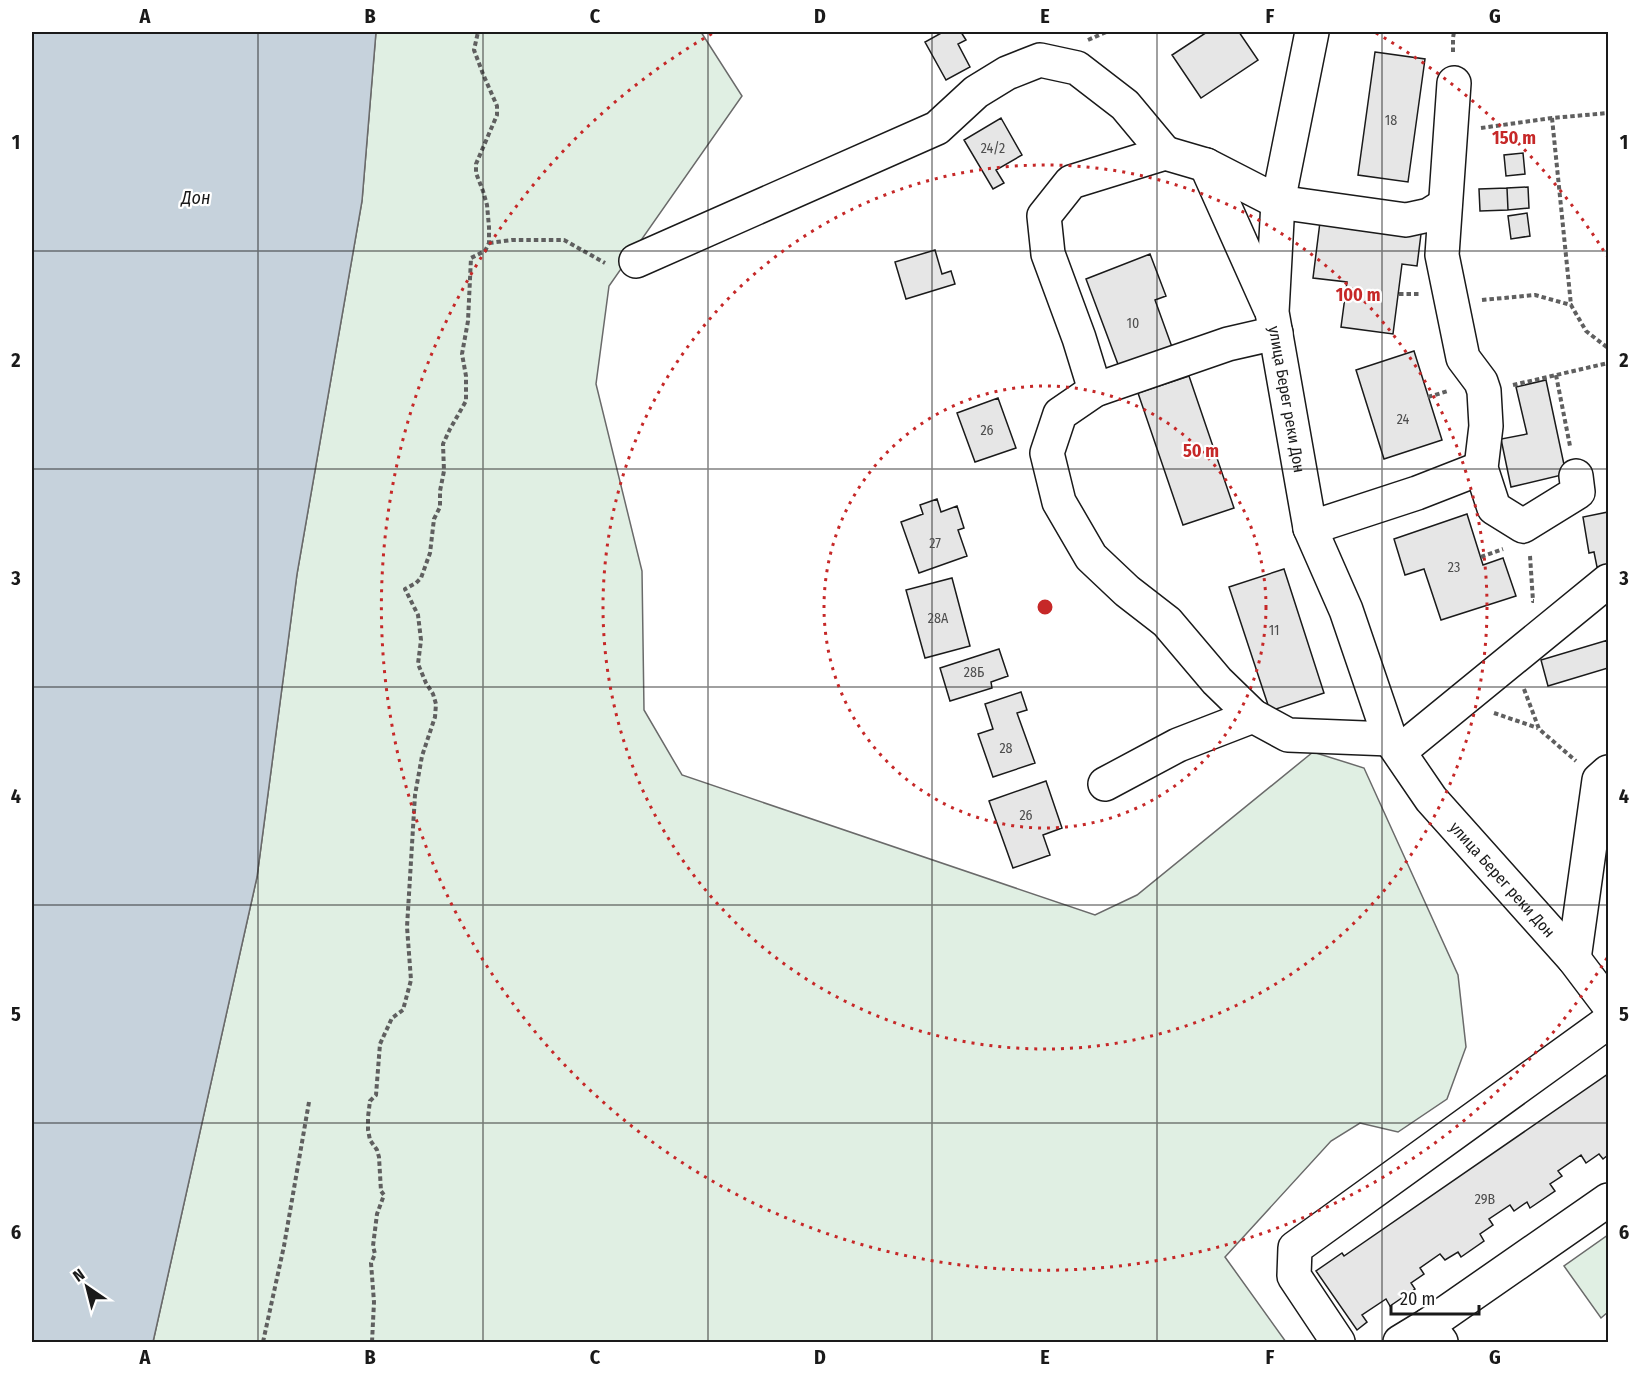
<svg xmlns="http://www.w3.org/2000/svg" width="1640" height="1374" font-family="'Fira Sans Condensed',sans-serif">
  <rect width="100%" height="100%" fill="#fff"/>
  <!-- green -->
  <path fill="#e0efe3" stroke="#6a6a6a" stroke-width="1.5" d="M376 32H701L742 96 609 286 596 384 642 571 644 710 682 775 1095 915 1137 895 1313 752 1364 768 1458 975 1466 1047 1447 1099 1398 1132 1360 1123 1331 1141 1225 1257 1286 1342H153L257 877 297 574 362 201Z
    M1608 1235V1312L1601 1318 1564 1266Z"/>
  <!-- water -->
  <path fill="#c6d2dc" stroke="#6a6a6a" stroke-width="1.5" d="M32 32H376L362 201 297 574 257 877 153 1342H32Z"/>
  <!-- building -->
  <path fill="#e6e6e6" stroke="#1a1a1a" stroke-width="1.5" d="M943 32H961L966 40 958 44 970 67 946 80 925 42Z
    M1207 32H1239L1258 60 1201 98 1172 55Z
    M1375 52 1425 59 1408 182 1358 175Z
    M1001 118 1022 155 996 170 1004 183 993 189 964 140Z
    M1523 153 1525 174 1506 176 1504 155Z
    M1528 187 1529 208 1508 210 1507 188Z
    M1507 188 1508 210 1480 211 1479 189Z
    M1527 213 1530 236 1511 239 1508 216Z
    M1320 222 1421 234 1417 266 1402 264 1393 334 1341 327 1347 282 1313 278Z
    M935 250 942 274 951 271 955 284 906 299 895 262Z
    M1150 254 1166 296 1155 300 1172 347 1119 367 1086 279Z
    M1414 351 1442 440 1384 459 1356 370Z
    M1189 376 1234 508 1183 525 1138 393Z
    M1546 380 1566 474 1511 487 1501 439 1527 434 1516 387Z
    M998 398 1016 448 975 462 957 413Z
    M937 499 941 512 957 506 964 528 958 530 967 556 919 573 901 522 923 514 920 505Z
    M1608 512V565L1597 567 1594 552 1589 553 1583 517Z
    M1467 514 1483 565 1503 558 1516 596 1441 620 1424 569 1405 575 1394 539Z
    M1284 569 1324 693 1270 711 1229 587Z
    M952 578 970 646 925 658 906 590Z
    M1608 640V668L1548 686 1541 660Z
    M999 649 1008 676 991 682 992 688 950 701 940 668Z
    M1021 692 1027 710 1017 713 1035 763 993 777 978 734 993 729 985 704Z
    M1046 781 1062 828 1043 835 1050 855 1013 868 989 801Z
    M1608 1074V1155L1603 1159 1599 1154 1586 1163 1581 1155 1558 1171 1562 1176 1550 1184 1555 1191 1530 1208 1527 1202 1514 1211 1510 1205 1489 1219 1493 1225 1480 1234 1484 1241 1461 1257 1458 1252 1445 1260 1440 1254 1420 1268 1424 1274 1411 1283 1415 1289 1390 1306 1386 1299 1362 1315 1367 1322 1357 1330 1316 1271 1342 1253 1344 1256Z"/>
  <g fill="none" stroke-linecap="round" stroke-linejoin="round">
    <!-- minor casing -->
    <g stroke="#1a1a1a" stroke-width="36">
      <g id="minor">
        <path id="s1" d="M1312 32 1278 202 1272 312 1310 528 1346 610 1390 739 1431 799 1574 959 1608 1004"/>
        <path d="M1454 83 1442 255 1463 358 1481 382 1484 391 1486 426 1481 468 1494 508 1523 526 1578 492 1576 476"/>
        <path d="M1206 165 1270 308"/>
        <path d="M636 261 937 128 976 92 1007 73 1040 60 1077 68 1125 105 1165 153"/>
        <path d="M1276 333 1228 344 1095 390 1060 414 1047 453 1059 502 1091 557 1127 591 1167 622 1217 681 1253 716 1288 735 1390 739"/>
        <path d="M1095 390 1079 338 1048 254 1044 216 1071 182 1165 153 1206 165 1278 202 1406 220 1429 215 1445 205"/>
        <path d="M1310 528 1417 493 1481 468"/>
        <path d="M1400 751 1608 581"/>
        <path d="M1105 784 1178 745 1253 716"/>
        <path d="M1574 959 1599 780 1608 772"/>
        <path d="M1338 1342 1294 1276 1295 1248 1608 1022"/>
        <path d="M1400 1342 1428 1325"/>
        <path d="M1441 1342 1428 1325 1608 1200"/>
      </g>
    </g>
    <!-- path -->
    <path stroke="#5f5f5f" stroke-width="4" stroke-dasharray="4.5 3" stroke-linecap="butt" d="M1088 40 1106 32
      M1453 52V38L1454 32
      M1552 118 1571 305
      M1481 128 1552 118 1608 113
      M489 243 512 240H564L605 263
      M1399 294H1419
      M1482 300 1535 295 1571 305 1586 331 1608 348
      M1556 375 1570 446
      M1513 385 1608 363
      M1428 397 1448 391
      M1530 556 1533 601H1534
      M1481 557 1503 549
      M1524 689 1539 729 1576 761
      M1494 713 1538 728
      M263 1342 284 1246 309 1102
      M372 1342 374 1302 371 1263 375 1254 373 1246 377 1214 384 1195 381 1191 379 1157 377 1150 370 1140 368 1130V1117L370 1101 376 1095 380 1044 392 1018 403 1010 411 980 407 927 415 795 422 756 435 717 436 704 433 694 426 683 418 664 421 640 418 615 405 589 416 583 421 578 430 553 434 519 440 507V491L444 471 443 444 450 429 466 401V376L462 354 468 321 471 258 485 251 489 243V227L487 205 483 191 476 173V164L497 115V106L483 74 474 50 478 32"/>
    <!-- minor -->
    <use href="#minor" stroke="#fff" stroke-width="33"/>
  </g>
  <!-- grid -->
  <path fill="none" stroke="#1a1a1a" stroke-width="1.5" stroke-opacity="0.55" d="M258 32V1342M483 32V1342M708 32V1342M932 32V1342M1157 32V1342M1382 32V1342M32 251H1608M32 469H1608M32 687H1608M32 905H1608M32 1123H1608"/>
  <!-- distance rings -->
  <g fill="none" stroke="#c62828" stroke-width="3" stroke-dasharray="3 6">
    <circle cx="1045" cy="607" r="221"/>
    <circle cx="1045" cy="607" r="442"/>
    <path d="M1607 958A663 663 0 1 1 713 33M1376 33A663 663 0 0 1 1607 256"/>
  </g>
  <g text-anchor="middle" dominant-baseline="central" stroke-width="4.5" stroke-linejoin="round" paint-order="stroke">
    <!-- number labels -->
    <g font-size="14" fill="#4d4d4d">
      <text x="1391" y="120">18</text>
      <text x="993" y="148">24/2</text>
      <text x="1133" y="323">10</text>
      <text x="1403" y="419">24</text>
      <text x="987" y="430">26</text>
      <text x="935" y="543">27</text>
      <text x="1454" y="567">23</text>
      <text x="938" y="618">28А</text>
      <text x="1274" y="630">11</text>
      <text x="974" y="672">28Б</text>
      <text x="1006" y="748">28</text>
      <text x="1026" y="815">26</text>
      <text x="1485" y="1199">29В</text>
    </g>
    <!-- street labels -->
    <g font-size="16" fill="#1a1a1a" stroke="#fff">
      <text stroke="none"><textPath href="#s1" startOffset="372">улица Берег реки Дон</textPath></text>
      <text stroke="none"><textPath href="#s1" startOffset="909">улица Берег реки Дон</textPath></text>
    </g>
    <!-- water labels -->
    <g font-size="18" font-style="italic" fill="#1a1a1a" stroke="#fff">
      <text x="196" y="198">Дон</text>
    </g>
  </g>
  <circle cx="1045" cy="607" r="9" fill="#c62828" stroke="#fff" stroke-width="3"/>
  <g font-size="18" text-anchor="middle" font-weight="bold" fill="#c62828" stroke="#fff" stroke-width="4.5" stroke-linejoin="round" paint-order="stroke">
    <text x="1514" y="144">150 m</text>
    <text x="1358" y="301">100 m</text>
    <text x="1201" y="457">50 m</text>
  </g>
  <!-- border -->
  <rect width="1640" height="1374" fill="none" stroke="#ffffff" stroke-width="66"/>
  <!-- north arrow -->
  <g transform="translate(87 1287) rotate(325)" stroke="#ffffff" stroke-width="4.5" paint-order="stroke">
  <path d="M0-4.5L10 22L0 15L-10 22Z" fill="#1a1a1a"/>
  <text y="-9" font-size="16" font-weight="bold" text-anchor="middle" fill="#1a1a1a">N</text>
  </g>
  <!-- scale -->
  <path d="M1391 1305v9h88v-9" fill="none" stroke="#1a1a1a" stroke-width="3"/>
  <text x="1400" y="1305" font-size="18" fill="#1a1a1a" stroke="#ffffff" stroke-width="4.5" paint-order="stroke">20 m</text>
  <rect x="33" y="33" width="1574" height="1308" fill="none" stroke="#1a1a1a" stroke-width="2"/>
  <g font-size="20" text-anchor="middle" font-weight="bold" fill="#1a1a1a">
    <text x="145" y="23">A</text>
    <text x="370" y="23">B</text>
    <text x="595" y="23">C</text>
    <text x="820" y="23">D</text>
    <text x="1045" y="23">E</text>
    <text x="1270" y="23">F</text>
    <text x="1495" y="23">G</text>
    <text x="16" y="149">1</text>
    <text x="1624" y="149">1</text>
    <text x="16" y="367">2</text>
    <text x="1624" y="367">2</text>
    <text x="16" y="585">3</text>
    <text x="1624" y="585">3</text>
    <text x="16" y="803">4</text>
    <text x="1624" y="803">4</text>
    <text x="16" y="1021">5</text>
    <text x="1624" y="1021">5</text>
    <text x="16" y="1239">6</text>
    <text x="1624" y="1239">6</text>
    <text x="145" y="1364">A</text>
    <text x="370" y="1364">B</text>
    <text x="595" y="1364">C</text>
    <text x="820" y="1364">D</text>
    <text x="1045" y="1364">E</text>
    <text x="1270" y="1364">F</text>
    <text x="1495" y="1364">G</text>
  </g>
</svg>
